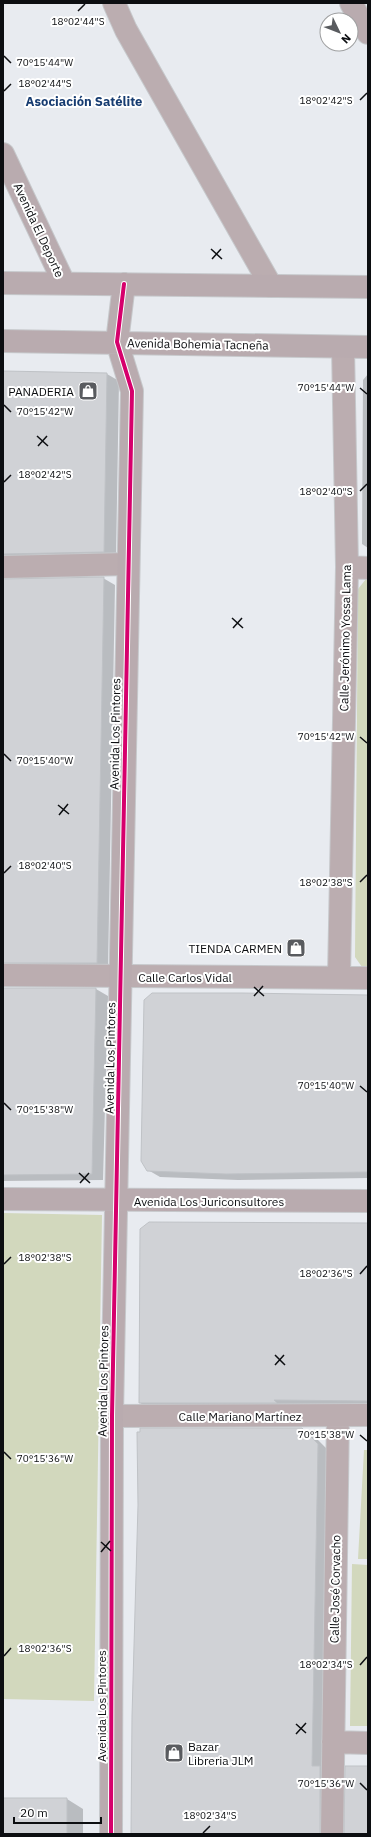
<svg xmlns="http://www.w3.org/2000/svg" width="371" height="1837" font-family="'IBM Plex Sans',sans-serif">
  <rect width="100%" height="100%" fill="#e8ebf0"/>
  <!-- green -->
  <path fill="#d2d8bd" d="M366 579H368V967H362L355 957 358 589Z
    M3 1213 102 1215 94 1701 3 1699Z
    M364 1450H368V1559H358Z
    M352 1564 368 1565V1726H350Z"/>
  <!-- shadow -->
  <path fill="#0003" d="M3 372 107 374 119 381 116 558 3 570Z
    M368 374V548L362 544 363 380Z
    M3 578 4 580 103 578 115 585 108 969 3 978Z
    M3 986 4 988 96 989 108 996 103 1180 3 1181Z
    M368 996V1178L238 1180 160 1177 148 1170Z
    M368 1224V1407L152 1410 140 1403Z
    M302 1429 314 1436 329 1451 331 1834H132Z
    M3 1799H67L83 1809V1834H3Z"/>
  <!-- building -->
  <path fill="#d0d2d6" stroke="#bfc2c6" d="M3 371 107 373 104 552 3 554Z
    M104 577 97 963H3V579Z
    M3 988H96L92 1174 3 1175Z
    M152 993H242L368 995V1172L226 1174 147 1171 141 1161 144 1000Z
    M149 1222 368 1223V1401L274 1400 277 1403H139L140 1229Z
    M140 1428H302L318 1444 312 1766H320V1834H131L132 1716 138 1505 137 1432H140Z
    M345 1766H368V1834H344Z
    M3 1798H67V1834H3Z"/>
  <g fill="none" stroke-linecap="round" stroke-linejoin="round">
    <!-- street casing -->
    <g stroke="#c6c8cb" stroke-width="24">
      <path id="street" d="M114 3 126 30 271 286
        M3 567 127 564
        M347 567 368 568
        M3 975 368 978
        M339 977 347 567 343 347
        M112 1416 368 1415
        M333 1742 368 1743
        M332 1834 338 1416"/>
    </g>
    <!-- secondary casing -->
    <g stroke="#c6c8cb" stroke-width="24">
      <path id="secondary" d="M351 3 368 33
        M3 154 64 283
        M3 283 368 287
        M3 341 368 347
        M3 1199 368 1201
        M111 1834 112 1416 132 391 117 342 124 284"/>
    </g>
    <!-- street -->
    <use href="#street" stroke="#bbadb0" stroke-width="22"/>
    <!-- secondary -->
    <use href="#secondary" stroke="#b9abaf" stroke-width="22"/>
    <!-- cycleway casing -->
    <g stroke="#fff" stroke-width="6">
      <path id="cycleway" d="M111 1834 112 1416 132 391 117 342 124 284"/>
    </g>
    <!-- cycleway -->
    <use href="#cycleway" stroke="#d6006c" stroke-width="4"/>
  </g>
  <!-- ticks -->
  <path fill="none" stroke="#0c0e11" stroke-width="1.5" d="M78 11 85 4M4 56 11 63M4 91 11 84M360 100 367 93M211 249 222 259M212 259 221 249M360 388 367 394M4 405 11 412M37 436 48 446M38 446 47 436M4 482 11 475M360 491 367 484M232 618 243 628M233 628 242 618M360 737 367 743M4 754 11 761M58 805 69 814M59 815 68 804M4 873 11 866M360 882 367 875M254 987 264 996M254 996 263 986M360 1086 367 1092M4 1103 11 1110M79 1173 90 1183M80 1183 89 1173M4 1264 11 1257M360 1274 367 1266M275 1355 285 1365M275 1365 284 1355M360 1435 367 1441M4 1452 11 1459M101 1542 111 1551M101 1552 110 1541M4 1656 11 1648M360 1665 367 1657M296 1724 306 1733M296 1734 306 1723M360 1783 367 1790M203 1833 210 1826"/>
  <!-- icons -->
  <defs>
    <g id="shop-square" transform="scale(1)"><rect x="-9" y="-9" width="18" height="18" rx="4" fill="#595b5f" stroke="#fff"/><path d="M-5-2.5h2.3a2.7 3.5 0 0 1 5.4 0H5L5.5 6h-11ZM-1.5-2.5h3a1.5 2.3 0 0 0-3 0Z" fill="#fff"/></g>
  </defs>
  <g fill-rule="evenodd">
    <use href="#shop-square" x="88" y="391"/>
    <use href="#shop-square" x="296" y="948"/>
    <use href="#shop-square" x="174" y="1753"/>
  </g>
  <g text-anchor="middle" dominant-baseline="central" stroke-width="4" stroke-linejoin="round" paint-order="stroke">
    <!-- street labels -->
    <g font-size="12" fill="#0c0e11" stroke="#fff">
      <text transform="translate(39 230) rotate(65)">Avenida El Deporte</text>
      <text transform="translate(198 344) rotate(1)">Avenida Bohemia Tacneña</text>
      <text transform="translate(345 638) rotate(-89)">Calle Jerónimo Yossa Lama</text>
      <text transform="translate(115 734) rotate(-89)">Avenida Los Pintores</text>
      <text x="185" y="977">Calle Carlos Vidal</text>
      <text transform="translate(110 1058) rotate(-89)">Avenida Los Pintores</text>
      <text x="209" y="1201">Avenida Los Juriconsultores</text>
      <text transform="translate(103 1381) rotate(-89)">Avenida Los Pintores</text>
      <text x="240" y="1416">Calle Mariano Martínez</text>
      <text transform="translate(335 1589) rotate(-89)">Calle José Corvacho</text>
      <text transform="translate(101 1706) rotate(-90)">Avenida Los Pintores</text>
    </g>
    <!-- poi labels -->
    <g font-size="12" fill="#0c0e11" stroke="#fff" text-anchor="end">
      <text x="74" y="391">PANADERIA</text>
      <text x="282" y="948">TIENDA CARMEN</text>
      <text x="188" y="1746" text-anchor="start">Bazar<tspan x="188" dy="14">Libreria JLM</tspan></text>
    </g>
    <!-- neighbourhood labels -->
    <g font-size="13" font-weight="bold" fill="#173c71" stroke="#fff">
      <text x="84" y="101">Asociación Satélite</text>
    </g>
  </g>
  <g font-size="10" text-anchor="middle" fill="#0c0e11" stroke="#fff" stroke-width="4" stroke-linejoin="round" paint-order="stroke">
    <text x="78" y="25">18°02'44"S</text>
    <text x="45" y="66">70°15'44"W</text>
    <text x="45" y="87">18°02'44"S</text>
    <text x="326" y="104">18°02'42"S</text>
    <text x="326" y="391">70°15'44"W</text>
    <text x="45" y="415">70°15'42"W</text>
    <text x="45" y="478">18°02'42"S</text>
    <text x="326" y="495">18°02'40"S</text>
    <text x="326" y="740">70°15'42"W</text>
    <text x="45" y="764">70°15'40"W</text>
    <text x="45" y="869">18°02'40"S</text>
    <text x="326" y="886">18°02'38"S</text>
    <text x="326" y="1089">70°15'40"W</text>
    <text x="45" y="1113">70°15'38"W</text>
    <text x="45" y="1261">18°02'38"S</text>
    <text x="326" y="1277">18°02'36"S</text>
    <text x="326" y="1438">70°15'38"W</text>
    <text x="45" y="1462">70°15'36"W</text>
    <text x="45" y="1652">18°02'36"S</text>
    <text x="326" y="1668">18°02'34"S</text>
    <text x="326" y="1787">70°15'36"W</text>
    <text x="210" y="1819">18°02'34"S</text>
  </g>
  <!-- border -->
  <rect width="371" height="1837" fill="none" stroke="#0c0e11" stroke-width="8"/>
  <!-- north arrow -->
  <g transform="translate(339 32) rotate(133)"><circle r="19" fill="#ffffff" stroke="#9e9fa0"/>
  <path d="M0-3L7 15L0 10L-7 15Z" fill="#595b5f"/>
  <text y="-6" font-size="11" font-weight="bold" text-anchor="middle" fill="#0c0e11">N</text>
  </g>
  <!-- scale -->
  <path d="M14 1817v6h87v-6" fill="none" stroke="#0c0e11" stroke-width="2"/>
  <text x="20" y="1817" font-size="12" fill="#0c0e11" stroke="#ffffff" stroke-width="3" paint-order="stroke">20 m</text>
</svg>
